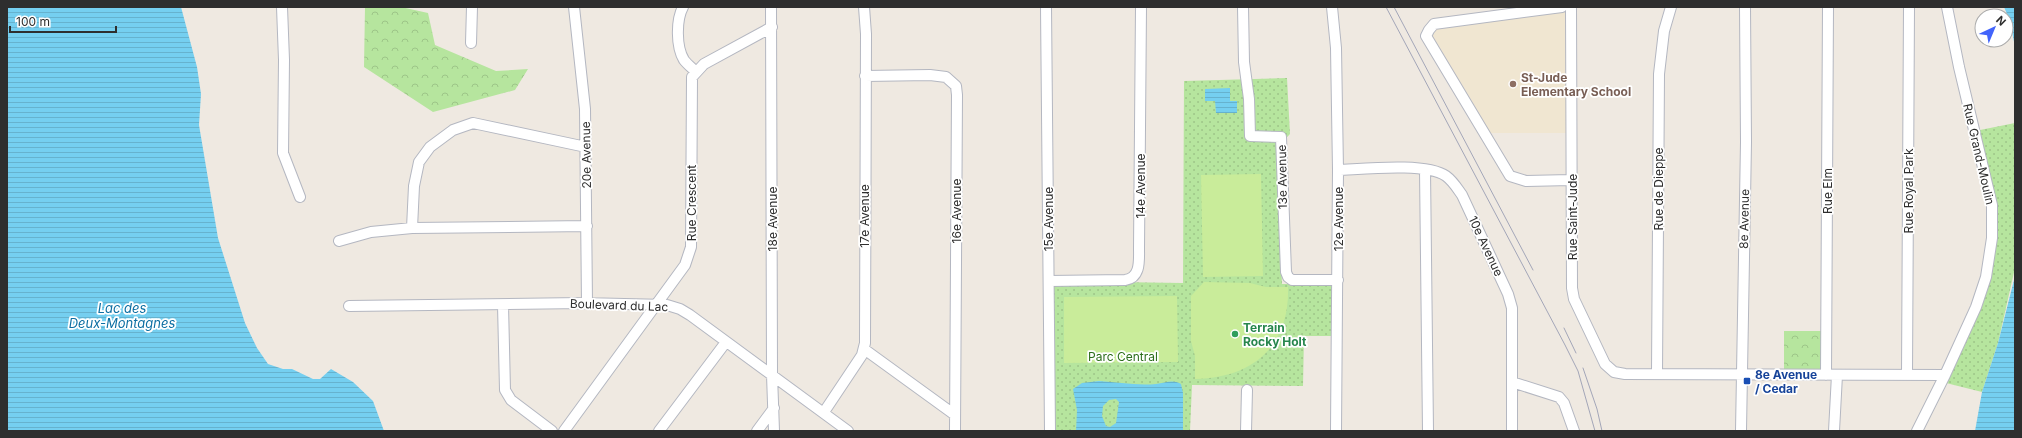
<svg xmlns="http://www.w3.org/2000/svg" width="2022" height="438" font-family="Inter,sans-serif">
  <defs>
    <pattern id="forest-crowns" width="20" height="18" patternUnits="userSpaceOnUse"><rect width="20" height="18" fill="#b6e59e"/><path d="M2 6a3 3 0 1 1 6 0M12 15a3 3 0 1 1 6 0" fill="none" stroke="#9dc588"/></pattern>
    <pattern id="park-dots" width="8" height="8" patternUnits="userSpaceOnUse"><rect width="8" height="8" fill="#b6e59e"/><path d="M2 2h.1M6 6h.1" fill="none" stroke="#9dc588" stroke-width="1.8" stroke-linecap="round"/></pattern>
    <pattern id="water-rules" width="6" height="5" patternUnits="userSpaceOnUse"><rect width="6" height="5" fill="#75cff0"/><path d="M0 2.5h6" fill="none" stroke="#66b2ce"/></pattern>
  </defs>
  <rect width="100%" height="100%" fill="#efe9e1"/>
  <!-- education -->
  <path fill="#f0e6d1" d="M1571 7 1572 133H1484L1426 36 1429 30Z"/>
  <!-- forest -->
  <path fill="url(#forest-crowns)" d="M365 7H401L428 13 435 45 496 71 528 69 515 90 433 112 364 67Z
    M1784 331H1824V372L1784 370Z"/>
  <!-- park -->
  <path fill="url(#park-dots)" d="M1287 78 1290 134 1277 148 1282 284H1334V336H1304L1303 386 1192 385 1190 431H1050L1049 281 1183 283 1184 81Z
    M2015 123V268L1998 343 1982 392 1942 382 1976 307 1992 235 1975 131Z"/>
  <!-- pitch -->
  <path fill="#c9ec9a" d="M1261 174 1263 276 1203 277 1201 175Z
    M1204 282 1250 283 1266 287H1288C1290 347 1252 378 1195 379V356L1191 341V296Z
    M1177 296 1178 362 1064 363V297Z"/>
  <!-- water -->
  <path fill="url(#water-rules)" fill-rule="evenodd" d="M7 7H181L197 67 201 94 199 125 218 238 245 323 257 348 268 364 283 369H292L313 379H320L331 369 353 382 373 401 384 431H7Z
    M2004 7H2015V47L2010 21Z
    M1230 88V101H1237V113H1216L1215 101H1205V89Z
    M2015 276V431H1975L1982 392 1998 343Z
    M1099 381C1118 382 1137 386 1156 384 1166 383 1172 379 1181 384L1183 393V431H1076L1077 410 1073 389 1082 383ZM1116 399 1119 402 1116 423 1110 427 1106 426 1102 416 1103 406 1109 400Z"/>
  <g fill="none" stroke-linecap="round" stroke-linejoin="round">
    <!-- minor casing -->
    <g stroke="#b4b7c1" stroke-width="12">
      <path id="minor" d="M282 7 284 60 283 153 300 197
        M574 7 585 109 587 303
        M683 7C676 20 676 47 684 60 687 64 692 68 695 71
        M771 7 772 375 774 431
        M1046 7 1050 431
        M1243 7 1244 62 1249 99 1250 136 1281 137 1286 272 1288 277 1292 280H1338
        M1332 7 1336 48 1338 170 1336 431
        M1562 7 1434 24 1429 30 1426 36 1510 176 1526 181 1571 180
        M1571 7 1572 288 1574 299 1605 364 1614 372 1625 374 1945 375
        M471 43 472 7
        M865 76 930 75 946 77 956 86 957 95 955 431
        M1338 170C1363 169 1426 162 1446 176 1453 181 1457 188 1462 195L1508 294 1512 308V431
        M1425 170 1428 431
        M412 228 414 186 419 162 430 147 453 130 473 123 586 147
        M339 241 371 232 412 228 587 226
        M1049 281 1125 280C1141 278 1139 260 1139 248L1141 7
        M503 305 505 390 511 400 552 431
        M349 306 582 303 667 305 680 309 690 315 848 431
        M864 349 955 415
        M1657 373 1659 74 1664 31 1671 7
        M1826 375 1828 7
        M1907 375 1909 7
        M1512 382 1559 397 1564 403 1574 431
        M824 412 862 355 865 343 866 34 864 7
        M564 431 685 265 691 247 692 77 704 64 772 27
        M659 431 726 342
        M757 431 774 408
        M1246 431 1247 390
        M1741 431 1746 142 1745 7
        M1834 431 1837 375
        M1917 431 1945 375 1976 307 1986 277 1992 238V205L1959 67 1947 7"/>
    </g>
    <!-- minor -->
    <use href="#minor" stroke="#fff" stroke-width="10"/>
    <!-- tram -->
    <path stroke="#a3a6b8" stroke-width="1" d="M1386 7 1565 345 1578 371 1595 431
      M1394 7 1533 270
      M1564 328 1576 353
      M1583 368 1597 409 1602 431"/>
  </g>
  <!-- markers -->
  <circle fill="#8d6e63" stroke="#fff" stroke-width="1.5" cx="1513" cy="84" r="4"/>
  <circle fill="#2e9e5b" stroke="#fff" stroke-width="1.5" cx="1235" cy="334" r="4"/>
  <rect fill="#1a4fb4" stroke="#fff" stroke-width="1.5" x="1743" y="377" width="8" height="8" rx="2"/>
  <g text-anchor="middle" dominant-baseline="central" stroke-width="3.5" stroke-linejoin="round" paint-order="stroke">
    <!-- education labels -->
    <g font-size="12" font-weight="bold" fill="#785e54" stroke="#fff" text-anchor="start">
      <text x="1521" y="77">St-Jude<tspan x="1521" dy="14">Elementary School</tspan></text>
    </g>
    <!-- street labels -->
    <g font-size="12" fill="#2e2e2e" stroke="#fff">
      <text transform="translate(1979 154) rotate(77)">Rue Grand-Moulin</text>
      <text transform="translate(586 155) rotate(-91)">20e Avenue</text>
      <text transform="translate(1282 177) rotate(-91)">13e Avenue</text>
      <text transform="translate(1140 186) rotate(-90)">14e Avenue</text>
      <text transform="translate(1658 189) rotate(-90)">Rue de Dieppe</text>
      <text transform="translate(1827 191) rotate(-90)">Rue Elm</text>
      <text transform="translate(1908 191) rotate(-90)">Rue Royal Park</text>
      <text transform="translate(691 203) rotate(-90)">Rue Crescent</text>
      <text transform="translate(956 211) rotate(-90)">16e Avenue</text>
      <text transform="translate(864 216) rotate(-90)">17e Avenue</text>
      <text transform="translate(1572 217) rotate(-90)">Rue Saint-Jude</text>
      <text transform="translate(772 219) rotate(-90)">18e Avenue</text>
      <text transform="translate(1048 219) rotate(-90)">15e Avenue</text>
      <text transform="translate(1338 219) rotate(-90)">12e Avenue</text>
      <text transform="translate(1744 219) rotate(-89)">8e Avenue</text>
      <text transform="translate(1486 246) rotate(65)">10e Avenue</text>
      <text transform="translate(619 305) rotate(2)">Boulevard du Lac</text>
    </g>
    <!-- leisure labels -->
    <g font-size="12" font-weight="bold" fill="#27864d" stroke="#fff" text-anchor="start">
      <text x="1243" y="327">Terrain<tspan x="1243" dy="14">Rocky Holt</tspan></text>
    </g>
    <!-- park labels -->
    <g font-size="12" fill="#2c6e1b" stroke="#fff">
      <text x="1123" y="356">Parc Central</text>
    </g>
    <!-- transit labels -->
    <g font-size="12" font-weight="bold" fill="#164399" stroke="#fff" text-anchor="start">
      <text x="1755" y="374">8e Avenue<tspan x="1755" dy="14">/ Cedar</tspan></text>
    </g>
    <!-- water labels -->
    <g font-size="13" font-style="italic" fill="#0d6fa3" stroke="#fff">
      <text x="122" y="308">Lac des<tspan x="122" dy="15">Deux-Montagnes</tspan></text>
    </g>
  </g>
  <!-- border -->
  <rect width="2022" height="438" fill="none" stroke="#2e2e2e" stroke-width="16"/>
  <!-- north arrow -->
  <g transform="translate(1994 28) rotate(44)"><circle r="19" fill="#ffffff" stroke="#ababab"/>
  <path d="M0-3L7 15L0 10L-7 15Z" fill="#4264fb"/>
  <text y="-6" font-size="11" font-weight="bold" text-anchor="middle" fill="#2e2e2e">N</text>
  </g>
  <!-- scale -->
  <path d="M10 26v6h106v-6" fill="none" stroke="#2e2e2e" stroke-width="2"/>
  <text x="16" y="26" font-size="12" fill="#2e2e2e" stroke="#ffffff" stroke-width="3" paint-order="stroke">100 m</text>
</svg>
